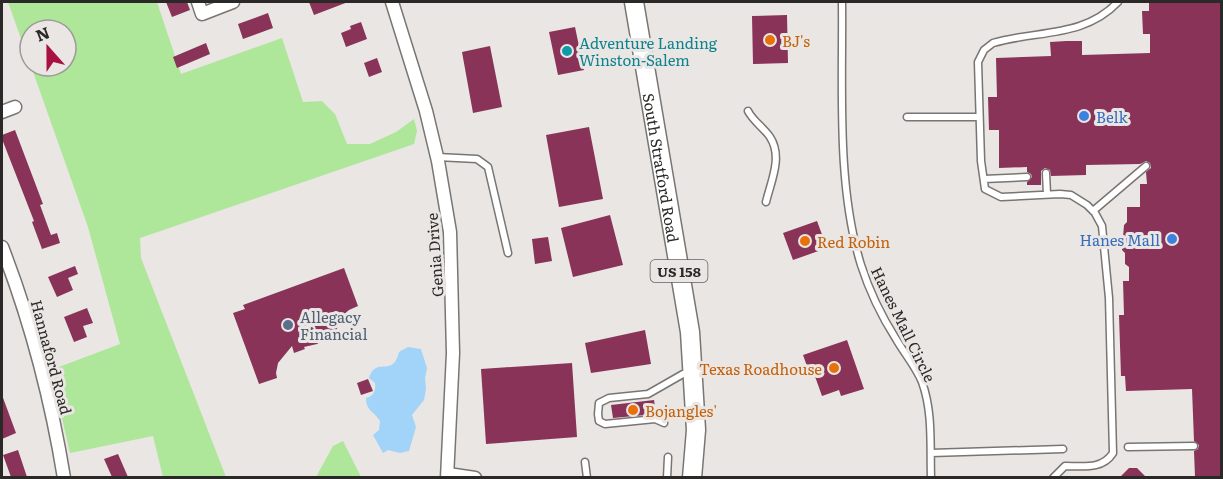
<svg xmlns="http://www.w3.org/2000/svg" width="1223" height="479" font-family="Literata,serif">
  <rect width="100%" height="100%" fill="#e9e6e3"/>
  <!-- green -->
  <path fill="#aee69a" d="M8 2H157L181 74 282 38 303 102 322 101 335 114 347 144H370L396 132 414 119 417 131 414 144 140 238 141 258 226 477H163L153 436 70 453 51 370 120 344 88 227 31 66H66V30H30V64Z
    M343 441 361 477H316L333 446Z"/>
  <!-- water -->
  <path fill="#a2d4fa" d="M408 347 421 349 427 368 425 378 426 389 424 400 412 415 416 427 409 451 400 453 388 450 383 453 373 435 379 430 380 421C374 411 366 411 366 398 374 396 376 391 375 383L369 378C375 359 387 372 395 362 397 359 398 355 399 352Z"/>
  <!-- building -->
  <path fill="#893358" d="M166 2H187L190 10 172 17Z
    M309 2H348L314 15Z
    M1149 2H1221V477H1195L1194 451 1198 449 1199 445 1194 441 1192 389 1126 391 1125 376H1121L1119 315H1124L1123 281H1129V267L1125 264V253L1122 250 1124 225 1127 222V207H1140V184H1147L1146 172 1151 168 1150 163 1146 161 1140 164 1086 165V175L1051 176 1050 170 1045 168 1041 171V185H1027V182L1032 177 1031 174 1027 172V167L999 168V130H989L988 97H997L996 58 1051 56 1050 42 1066 41H1082V55L1150 53V34H1143L1142 11H1149Z
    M268 13 273 28 243 39 238 24Z
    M787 15 788 63 753 64 752 16Z
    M361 22 367 39 346 47 341 33 351 29 350 26Z
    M575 27 584 70 558 75 549 32Z
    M206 43 210 54 177 68 173 57Z
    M490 46 502 107 473 113 462 52Z
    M377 58 382 72 369 77 364 63Z
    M589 127 603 199 559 207 546 135Z
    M15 130 43 204 40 205 51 235 57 233 60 243 42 249 32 222 34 221 2 139V135Z
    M610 215 623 265 573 277 561 228Z
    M817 221 827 248 793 260 783 233Z
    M548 237 552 261 535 264 532 239Z
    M75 266 78 274 68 278 73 290 57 297 48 277Z
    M344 268 358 306 349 310 342 316 337 328 338 337 327 341 326 338 317 344 304 347 305 349 294 353 292 346 278 363 276 373 277 378 259 384 233 313 245 309 243 305Z
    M87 308 93 323 83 326 87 337 74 342 64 317Z
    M645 330 651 364 591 373 585 343Z
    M847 340 864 389 841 396 839 390 822 396 812 368 808 369 803 355Z
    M572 363 577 437 486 444 481 369Z
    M368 379 373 391 361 395 357 383Z
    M2 395 16 433 2 439Z
    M654 400 656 414 613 418 611 405Z
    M18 450 27 477H11L3 455Z
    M118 454 128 477H112L104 459Z
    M1129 468H1137L1146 477H1120Z"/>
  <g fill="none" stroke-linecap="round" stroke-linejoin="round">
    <!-- lane casing -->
    <g stroke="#787572" stroke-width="9">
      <path id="lane" d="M842 2C843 86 836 184 861 265 869 290 882 317 896 339 904 353 916 367 922 382 933 412 930 446 931 478
        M748 111C753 121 763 127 770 137 783 157 771 181 766 202
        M907 117H979
        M437 157 477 159 488 167 508 253
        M1046 173 1047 194
        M984 179 1027 177
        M1093 211 1146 166
        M664 423 655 419 605 424 599 421 598 414 599 403 609 398 648 394 683 374
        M1128 447 1194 446
        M931 453 1063 449
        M585 462 587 478
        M667 478 668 457
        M1053 478 1065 466C1083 466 1102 470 1113 453L1109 298 1102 226 1095 213 1087 205 1071 195 1060 194 1001 197 985 189 981 161 978 62 984 50 993 43C1037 30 1084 38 1118 2"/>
    </g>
    <!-- street casing -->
    <g stroke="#787572" stroke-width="15">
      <path id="street" d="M198 2 202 14 233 2
        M392 2 426 111 438 161 450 232 453 353 447 478
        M2 112 15 107
        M2 247C31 322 51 398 64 478
        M448 474 475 478"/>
    </g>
    <!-- primary casing -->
    <g stroke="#787572" stroke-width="21">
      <g id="primary">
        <path id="s1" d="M634 2 690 332 696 430 692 478"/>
      </g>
    </g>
    <!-- lane -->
    <use href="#lane" stroke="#fff" stroke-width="6"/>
    <!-- street -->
    <use href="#street" stroke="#fff" stroke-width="12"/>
    <!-- primary -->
    <use href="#primary" stroke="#fff" stroke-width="18"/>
  </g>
  <!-- markers -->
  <g fill="#e8710a" stroke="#e9e6e3" stroke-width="2">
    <circle cx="770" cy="40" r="6"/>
    <circle cx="805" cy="241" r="6"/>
    <circle cx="834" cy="368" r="6"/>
    <circle cx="633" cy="410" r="6"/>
  </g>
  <circle fill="#0f9aa8" stroke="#e9e6e3" stroke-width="2" cx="567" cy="51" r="6"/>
  <g fill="#3f7fe0" stroke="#e9e6e3" stroke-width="2">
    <circle cx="1084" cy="116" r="6"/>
    <circle cx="1172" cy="239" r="6"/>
  </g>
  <circle fill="#5c6f8a" stroke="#e9e6e3" stroke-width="2" cx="288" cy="325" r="6"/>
  <g text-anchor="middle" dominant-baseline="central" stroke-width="6" stroke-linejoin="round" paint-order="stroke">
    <!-- shield labels -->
    <rect fill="#e9e6e3" stroke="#636260" stroke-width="1.5" x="650.5" y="260" width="57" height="22" rx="4.5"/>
    <g font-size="14" font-weight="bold" fill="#2a2928">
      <text x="679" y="271">US 158</text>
    </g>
    <!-- food labels -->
    <g font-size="15" fill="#c56008" stroke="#e9e6e3" text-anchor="start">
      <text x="782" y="40">BJ's</text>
      <text x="817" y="241">Red Robin</text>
      <text x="822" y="368" text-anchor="end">Texas Roadhouse</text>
      <text x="645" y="410">Bojangles'</text>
    </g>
    <!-- culture labels -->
    <g font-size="15" fill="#0d838f" stroke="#e9e6e3" text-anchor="start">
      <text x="579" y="42">Adventure Landing<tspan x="579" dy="17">Winston-Salem</tspan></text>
    </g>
    <!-- shop labels -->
    <g font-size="15" fill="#366cbe" stroke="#e9e6e3" text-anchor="start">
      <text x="1096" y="116">Belk</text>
      <text x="1160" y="239" text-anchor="end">Hanes Mall</text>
    </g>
    <!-- street labels -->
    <g font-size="15" fill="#2a2928" stroke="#e9e6e3">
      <text stroke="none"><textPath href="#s1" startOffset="168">South Stratford Road</textPath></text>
      <text transform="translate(434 255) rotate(-94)">Genia Drive</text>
      <text transform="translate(904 324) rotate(64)">Hanes Mall Circle</text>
      <text transform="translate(52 357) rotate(75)">Hannaford Road</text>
    </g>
    <!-- service labels -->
    <g font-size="15" fill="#4e5e75" stroke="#e9e6e3" text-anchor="start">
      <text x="300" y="316">Allegacy<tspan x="300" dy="17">Financial</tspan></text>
    </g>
  </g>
  <!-- border -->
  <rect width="1223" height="479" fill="none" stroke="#2a2928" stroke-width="6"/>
  <!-- north arrow -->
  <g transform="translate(48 48) rotate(339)"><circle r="28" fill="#e9e6e3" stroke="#9d9a98" stroke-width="1.5"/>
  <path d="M0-4.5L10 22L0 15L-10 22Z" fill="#a81242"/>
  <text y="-9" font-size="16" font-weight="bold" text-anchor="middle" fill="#2a2928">N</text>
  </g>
</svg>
